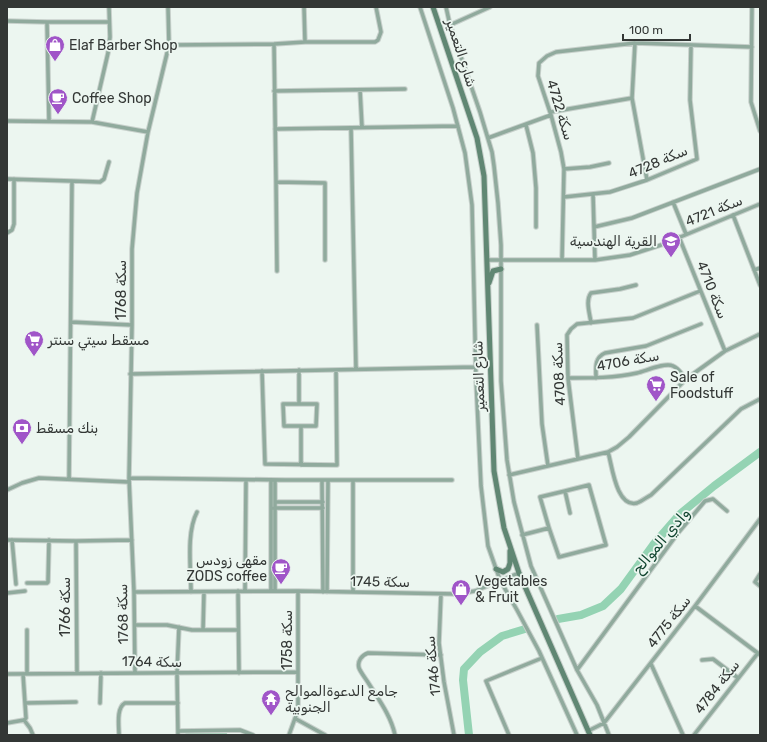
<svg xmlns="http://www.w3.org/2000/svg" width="767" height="742" font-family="Rubik,'Noto Naskh Arabic',sans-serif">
  <rect width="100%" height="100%" fill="#ecf6f0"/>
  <!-- green -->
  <path fill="#b1d7c3" d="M188 732H228L226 735H183Z"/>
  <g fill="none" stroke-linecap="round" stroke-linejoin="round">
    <!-- river -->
    <path stroke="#94d3b3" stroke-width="8" d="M558 619 581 615 603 606 621 589 653 545 680 514 714 486 760 452
      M469 735 463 680 464 669 480 652 502 636 525 629"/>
    <!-- street casing -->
    <g stroke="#c7d0cb" stroke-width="5.5">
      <path id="street" d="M304 7 305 42
        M420 7 453 108 465 153 472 205 476 379 481 486 488 546 500 580 517 610 539 651 577 735
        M446 7 450 25 480 112 492 152 494 166 498 203 501 245V381L507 460 514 502 531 566 577 670 597 705 609 735
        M752 7 751 102 760 131
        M7 21 47 22H109
        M47 22 49 121
        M450 25 490 7
        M635 43 632 98 647 180
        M274 44 276 182 325 183V260
        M169 45 274 44 305 42H375L378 40 381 32 376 7
        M360 90 362 127
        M274 91 405 89
        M551 112 632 98
        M7 121 92 122 148 132
        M92 122 108 53 110 37 109 7
        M526 125 533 153 536 188V227
        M351 128 356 369
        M275 129 458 126
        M488 138 551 115
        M564 169 590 167 609 163
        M7 179 72 181 69 479
        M72 181 100 182 104 179 109 162
        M276 182 277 271
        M593 194 595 260
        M564 197 610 192 647 180 697 159 690 100 691 46
        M673 202 686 234
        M733 215 760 285
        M594 227 632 218 760 169
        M7 233 12 230 14 224V179
        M679 237 725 351
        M487 260H595L630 255 661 245 760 204
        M562 260 564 169 561 152 551 115 538 76 539 63 547 56 556 52 635 43 752 47
        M754 270 760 268
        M71 322 132 325
        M591 323C590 314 585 301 591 293L620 289 636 285
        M537 325 542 424 548 466
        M262 371 265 464 337 465 336 370
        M130 374 476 367
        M568 378C591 378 615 378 637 373 646 371 665 362 673 366 679 368 682 375 686 379
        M596 378C596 368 594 358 605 353L646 346 701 324
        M299 404V370
        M608 452C612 465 616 508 637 503 642 501 647 497 651 495L741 409 760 399
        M578 459 568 378 567 335 571 329 577 324 633 318 700 291
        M301 465V426H284L283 404H317L316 426H301
        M509 475 608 452 617 447 629 437 686 379 725 351 760 334
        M129 478 285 480H452
        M271 480V591
        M322 481 323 592
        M7 490 22 483 39 478 129 482
        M275 502H323
        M274 508H323
        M549 528 540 497 565 491
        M522 535 549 528 559 557 606 545 589 485 565 491 570 513
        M7 540 76 541 132 540
        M12 540 16 584
        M76 541 77 673
        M760 574 755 582 760 586
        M27 583H47L48 582 49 540
        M238 591 239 673
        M245 591 246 480
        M275 591V480
        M134 592 298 591 457 594 475 591 519 573
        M191 592C191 568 186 533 197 512
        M327 592 328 481
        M353 592V481
        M7 593 25 591
        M441 594 439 643 444 682 454 735
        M695 606 759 654
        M135 625H167L192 630H238
        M27 630V674
        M203 630 204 592
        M702 660 713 659 738 678
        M651 664 683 735
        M577 670 678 533 705 501 713 499 727 511
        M135 673 134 592 129 478 132 325V249L137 193 148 132 169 45 168 7
        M7 674 298 672
        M25 703 76 702
        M100 703 101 673
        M296 719 325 735
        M24 720 30 728 33 735
        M7 723 24 720 26 718 23 674
        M178 731 240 730 253 735
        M588 731 604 723 695 606 760 519
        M119 735C119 726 116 708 125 703H178
        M178 735 177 673 179 627
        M289 735 298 710V591
        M395 735C391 716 379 700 369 684 366 679 361 673 359 668 357 661 362 655 368 653L441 655
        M509 735 486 681 542 658
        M694 735 758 653"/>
    </g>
    <!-- secondary casing -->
    <g stroke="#c7d0cb" stroke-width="7">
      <path id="secondary" d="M433 7 477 138 484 176 494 471 504 528 519 573 590 735
        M489 283 493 271 501 269
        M496 569 503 572 508 569 510 563V551"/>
    </g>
    <!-- street -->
    <use href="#street" stroke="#90aa9d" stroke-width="3.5"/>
    <!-- secondary -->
    <use href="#secondary" stroke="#608773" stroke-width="5"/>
  </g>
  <!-- icons -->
  <defs>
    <g id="shop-pin" transform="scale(1)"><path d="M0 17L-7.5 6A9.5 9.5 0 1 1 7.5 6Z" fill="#a055c8" stroke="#ecf6f0"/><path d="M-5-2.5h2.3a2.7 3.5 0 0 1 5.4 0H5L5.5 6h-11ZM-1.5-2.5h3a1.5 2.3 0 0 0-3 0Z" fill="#fff"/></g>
    <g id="cafe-pin" transform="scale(1)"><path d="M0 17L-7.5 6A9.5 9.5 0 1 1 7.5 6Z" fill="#a055c8" stroke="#ecf6f0"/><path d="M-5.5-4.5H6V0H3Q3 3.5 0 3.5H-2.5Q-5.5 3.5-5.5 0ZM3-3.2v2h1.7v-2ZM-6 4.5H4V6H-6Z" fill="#fff"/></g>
    <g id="school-pin" transform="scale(1)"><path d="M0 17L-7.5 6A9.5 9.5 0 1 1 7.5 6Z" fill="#a055c8" stroke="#ecf6f0"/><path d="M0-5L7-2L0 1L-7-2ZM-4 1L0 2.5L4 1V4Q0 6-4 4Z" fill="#fff"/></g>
    <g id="supermarket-pin" transform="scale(1)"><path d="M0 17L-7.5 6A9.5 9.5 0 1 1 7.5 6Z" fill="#a055c8" stroke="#ecf6f0"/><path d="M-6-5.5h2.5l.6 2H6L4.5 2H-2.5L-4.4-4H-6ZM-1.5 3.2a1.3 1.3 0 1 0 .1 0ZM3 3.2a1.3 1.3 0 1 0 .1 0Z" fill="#fff"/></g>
    <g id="bank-pin" transform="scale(1)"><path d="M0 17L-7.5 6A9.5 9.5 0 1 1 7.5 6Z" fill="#a055c8" stroke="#ecf6f0"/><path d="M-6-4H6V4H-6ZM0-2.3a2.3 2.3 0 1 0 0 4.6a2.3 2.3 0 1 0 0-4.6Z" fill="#fff"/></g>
    <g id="temple-pin" transform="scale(1)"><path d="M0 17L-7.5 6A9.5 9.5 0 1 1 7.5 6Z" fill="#a055c8" stroke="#ecf6f0"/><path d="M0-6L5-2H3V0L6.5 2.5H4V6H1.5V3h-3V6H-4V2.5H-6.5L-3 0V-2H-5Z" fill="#fff"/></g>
  </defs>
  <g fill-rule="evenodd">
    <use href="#shop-pin" x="55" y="45"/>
    <use href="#cafe-pin" x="58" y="98"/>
    <use href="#school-pin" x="671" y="241"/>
    <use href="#supermarket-pin" x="34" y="340"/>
    <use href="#supermarket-pin" x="656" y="385"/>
    <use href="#bank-pin" x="22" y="428"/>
    <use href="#cafe-pin" x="281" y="568"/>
    <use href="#shop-pin" x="461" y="589"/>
    <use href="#temple-pin" x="271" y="699"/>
  </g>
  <g text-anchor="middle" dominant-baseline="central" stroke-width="3.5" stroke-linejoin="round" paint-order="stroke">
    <!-- poi labels -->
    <g font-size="14" fill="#333735" stroke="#ecf6f0" text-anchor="start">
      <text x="69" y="45">Elaf Barber Shop</text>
      <text x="72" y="98">Coffee Shop</text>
      <text x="657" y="241" text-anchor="end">القرية الهندسية</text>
      <text x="48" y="340">مسقط سيتي سنتر</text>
      <text x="670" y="377">Sale of<tspan x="670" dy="16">Foodstuff</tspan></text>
      <text x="36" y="428">بنك مسقط</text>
      <text x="267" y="560" text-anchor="end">مقهى زودس<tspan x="267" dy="16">ZODS coffee</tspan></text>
      <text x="475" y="581">Vegetables<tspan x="475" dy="16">&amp; Fruit</tspan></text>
      <text x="285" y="691">جامع الدعوةالموالح<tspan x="285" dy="16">الجنوبية</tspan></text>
    </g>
    <!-- street labels -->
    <g font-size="14" fill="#333735" stroke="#ecf6f0">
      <text transform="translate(461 53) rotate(72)">شارع التعمير</text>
      <text transform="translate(560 110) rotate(73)">سكة 4722</text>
      <text transform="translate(658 162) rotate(-23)">سكة 4728</text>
      <text transform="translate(714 211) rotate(-22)">سكة 4721</text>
      <text transform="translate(121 290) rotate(-90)">سكة 1768</text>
      <text transform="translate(712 290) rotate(68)">سكة 4710</text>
      <text transform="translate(628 361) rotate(-10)">سكة 4706</text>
      <text transform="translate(559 374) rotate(-93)">سكة 4708</text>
      <text transform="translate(479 376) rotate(-92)">شارع التعمير</text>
      <text transform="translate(380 582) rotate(1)">سكة 1745</text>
      <text transform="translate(65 607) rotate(-90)">سكة 1766</text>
      <text transform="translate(123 614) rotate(-91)">سكة 1768</text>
      <text transform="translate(669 622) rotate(-52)">سكة 4775</text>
      <text transform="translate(287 640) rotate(-90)">سكة 1758</text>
      <text transform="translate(152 662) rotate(1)">سكة 1764</text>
      <text transform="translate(433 666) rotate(-96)">سكة 1746</text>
      <text transform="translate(717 687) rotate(-52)">سكة 4784</text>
    </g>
    <!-- water labels -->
    <g font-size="15" font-style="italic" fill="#10442f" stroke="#ecf6f0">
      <text transform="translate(661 541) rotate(-50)">وادي الموالح</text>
    </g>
  </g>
  <!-- border -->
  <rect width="767" height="742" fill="none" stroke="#333735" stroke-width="16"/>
  <!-- scale -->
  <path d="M623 34v6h67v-6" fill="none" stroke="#333735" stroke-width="2"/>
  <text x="629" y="34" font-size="12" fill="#333735" stroke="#ecf6f0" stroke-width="3" paint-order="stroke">100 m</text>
</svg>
